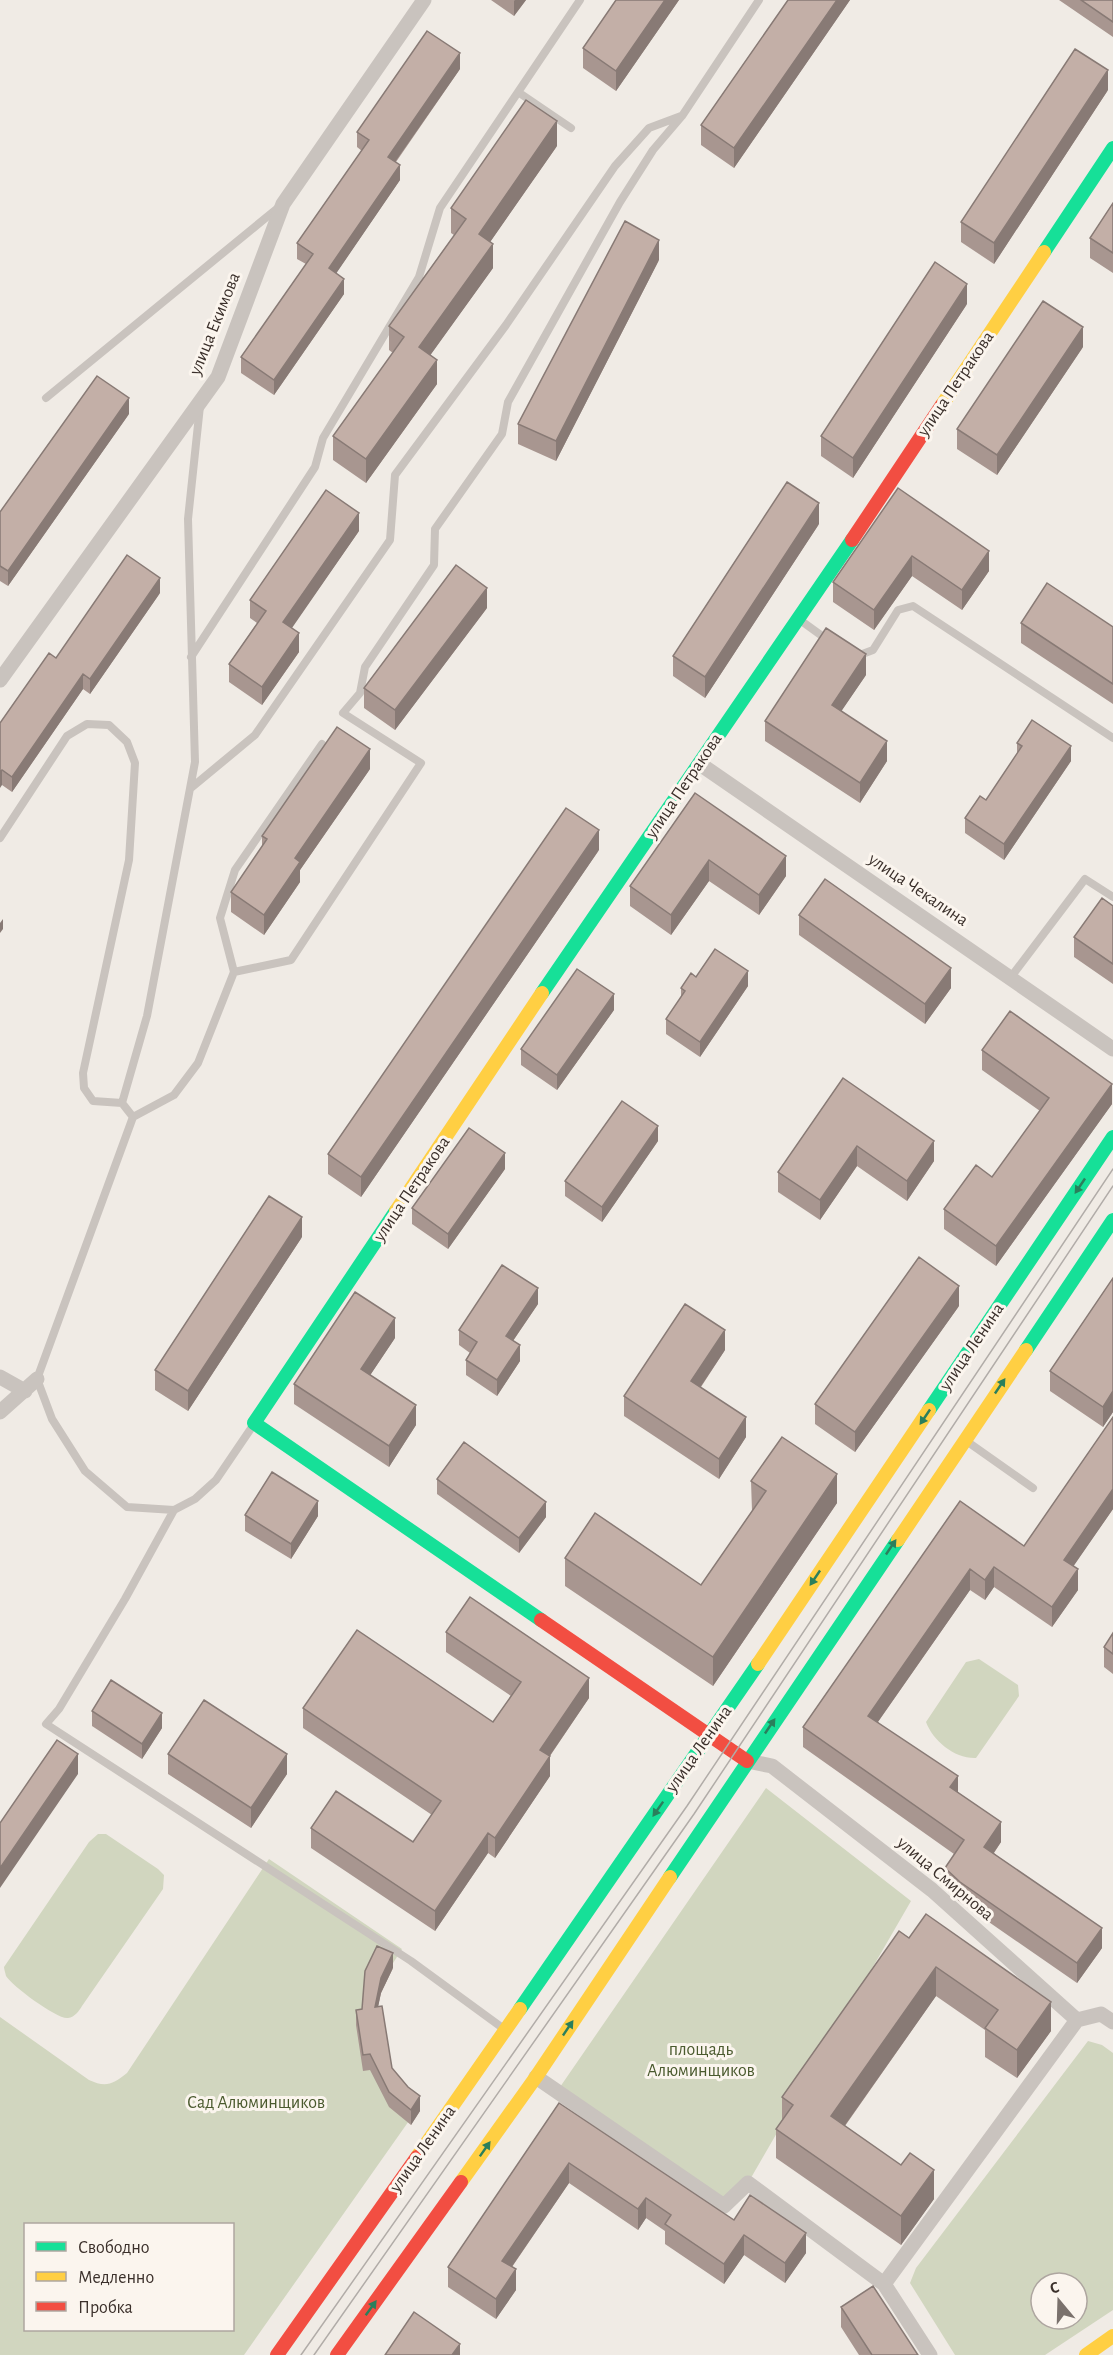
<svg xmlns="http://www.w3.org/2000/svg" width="1113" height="2355" font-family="'Alegreya Sans',sans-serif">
  <rect width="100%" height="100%" fill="#f0ebe5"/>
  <!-- green -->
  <path fill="#d1d6bf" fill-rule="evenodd" d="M979 1659 1018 1685 1019 1696 976 1758C955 1759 933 1741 926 1722L966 1662Z
    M766 1788 911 1901 748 2183 724 2206 560 2087Z
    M98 1834H106L158 1869 164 1875 163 1889 82 2006C79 2011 75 2017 68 2018 58 2020 12 1986 6 1976 6 1975 4 1969 4 1967L89 1842Z
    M269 1859 402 1949 374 1993 376 2068 411 2118 244 2355H0V2017L89 2080C106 2088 113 2084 127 2073ZM26 2224H232V2330H26Z
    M1088 2041 1102 2045 1113 2053V2310L1045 2355H955L910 2283 916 2268ZM1041 2283H1077V2319H1041Z"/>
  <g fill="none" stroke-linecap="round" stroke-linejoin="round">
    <!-- lane -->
    <path stroke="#c9c3be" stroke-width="8" d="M518 92 571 128
      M46 398 279 207
      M800 620 829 641
      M857 656 873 650 898 610 913 606 1113 738
      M191 657 315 467 323 438 419 277 440 208 580 0
      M322 744 235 870 220 918 234 972 291 960 421 763 343 713 360 693 365 667 434 565 435 529 502 434 508 402 620 202 653 150 682 116 759 0
      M191 788 255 735 390 540 395 475 506 325 615 166 649 128 681 116
      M0 838 67 736 87 724 109 725 127 742 135 763 129 860 83 1073 84 1088 93 1101 122 1103
      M234 972 198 1063 174 1095 133 1117 37 1379 52 1419 85 1471 127 1507 174 1510 195 1499 216 1480 254 1424
      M1011 977 1085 879 1113 897
      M133 1117 122 1103 147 1016 195 762 188 519 200 406
      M965 1440 1033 1488
      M174 1510 125 1599 59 1709 46 1724 411 1961 504 2029"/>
    <!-- street -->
    <path stroke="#c9c3be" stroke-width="15" d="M0 680 218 377 283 204 424 0
      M700 764 1113 1049
      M0 1377 25 1391
      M0 1412 37 1379
      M747 1761 772 1766 932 1890 1077 2020 1101 2014 1113 2022
      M536 2077 724 2206 748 2183 884 2284
      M930 2355 884 2284 1077 2020"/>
    <!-- fast -->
    <path stroke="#16e098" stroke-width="14" d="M1044 252 1113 148
      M542 993 852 540
      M396 1211 254 1423 541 1620
      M1026 1350 1113 1220
      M929 1410 1113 1137
      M670 1877 898 1540
      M520 2009 758 1664"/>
    <!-- slow -->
    <path stroke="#ffcf43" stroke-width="14" d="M942 405 1044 252
      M396 1211 542 993
      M898 1540 1026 1350
      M758 1664 929 1410
      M417 2157 520 2009
      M461 2182 536 2077 670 1877
      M1086 2355 1113 2336"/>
    <!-- jam -->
    <path stroke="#f24e42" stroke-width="14" d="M852 540 942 405
      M541 1620 747 1761
      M277 2355 417 2157
      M337 2355 461 2182"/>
    <!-- tram -->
    <path stroke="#b1aca8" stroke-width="1.5" d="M301 2355 687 1806 1113 1169
      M314 2355 694 1814 1113 1186"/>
  </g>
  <!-- wall -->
  <path fill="#a89690" d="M491 0H526L514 16Z
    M616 0H679L616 91 583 68V48Z
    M788 0H850L734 168 701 145V125Z
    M1059 0H1113V37Z
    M460 69 396 162 400 180 336 273 344 294 274 395 241 373V357L306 264 297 259V243L362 151 357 147V132Z
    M1108 90 994 264 961 242V222Z
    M557 146 490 242 493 268 430 355 437 384 366 483 333 460V436L393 353 389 350V326L454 235 451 233V208Z
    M1113 203V273L1090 258V238Z
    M659 260 556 461 518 444V424Z
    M967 304 853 478 821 456V436Z
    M1083 347 997 475 957 449V429Z
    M129 414 8 586 0 581V512Z
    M898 488 989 571 962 610 912 576 874 630 833 602V582Z
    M819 524 705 698 673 676V656Z
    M359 531 291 628 299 652 262 705 229 682V664L257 623 250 618V600Z
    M160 593 90 694 83 689 12 792 2 785 0 723 56 658Z
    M487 608 395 730 364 708V688Z
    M1021 623 1113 627V704L1021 643Z
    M866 675 841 711 887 761 860 803 765 741V721Z
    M1017 743 1071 761 1004 860 965 833V818L986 800 1017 755Z
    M370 769 300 870V882L264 935 231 912V892L262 847V836Z
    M695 793 786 876 759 915 709 881 671 935 630 906V886Z
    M599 850 361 1197 328 1174V1154Z
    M1113 906V984L1074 957V937Z
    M799 915 951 988 925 1024 799 935Z
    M696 977 748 986 700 1057 666 1034V1019L681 997V988Z
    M614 1010 557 1090 521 1065V1049Z
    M982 1050 1112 1104 996 1266 944 1229V1209L992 1177 1040 1111 982 1070Z
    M843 1078 934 1161 907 1201 857 1166 820 1220 778 1192V1172Z
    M658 1141 602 1222 565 1196V1181Z
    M505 1169 448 1249 412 1224V1208Z
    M302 1237 188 1411 155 1390V1370Z
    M1113 1278V1412L1103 1427 1050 1391V1371Z
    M538 1304 513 1341 520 1361 497 1396 466 1375V1360L470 1353 459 1345V1330Z
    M959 1306 855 1452 815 1424V1404Z
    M395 1338 370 1375 416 1425 389 1467 294 1404V1384Z
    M725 1350 701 1387 746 1437 719 1479 624 1416V1396Z
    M1113 1417V1509L1073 1566 1078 1590 1052 1627 994 1587 985 1600 970 1590 878 1722 958 1792 1001 1842 994 1853 1102 1948 1077 1983 960 1902 945 1888V1868L954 1854 803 1747V1727L960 1501 1024 1546Z
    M437 1479 546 1517 519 1553 437 1494Z
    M751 1481 837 1503 713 1686 565 1586V1558L701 1585 752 1511Z
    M245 1515 318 1516 291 1559 245 1531Z
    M446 1632 589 1698 550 1756V1776L495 1858 488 1853 435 1931 311 1848V1828L413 1842 432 1815 303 1728V1708L493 1722 511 1696 446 1652Z
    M1113 1633V1674L1104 1667V1647Z
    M92 1711 162 1728 142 1759 92 1726Z
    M168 1754 287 1774 251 1828 168 1774Z
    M899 1931 1051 2031 1017 2078 985 2057V2030L936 1996 845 2126 934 2199 901 2245 776 2158V2129L782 2121V2097Z
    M393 1968 381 1993 378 2006 392 2068 420 2111 411 2125 389 2107 370 2070 363 2071 356 2025V2010L362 2009Z
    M559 2103 734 2220 806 2253 785 2283 744 2255 724 2284 665 2244V2231L646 2218 638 2230 569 2183 512 2267 516 2290 496 2319 448 2287V2267Z
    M841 2307 918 2355H859L841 2327Z"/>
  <!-- shaded-wall -->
  <path fill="#887a75" d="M515 0H526L514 16V1Z
    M665 0H679L616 91V71Z
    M837 0H850L734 168V148Z
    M460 53V69L388 172V157Z
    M1108 70V90L994 264V243Z
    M557 121V146L479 258V234Z
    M400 165V180L329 284V268Z
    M659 240V260L556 461V441Z
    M493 244V268L419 371V347Z
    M344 279V294L274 395V380Z
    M967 284V304L853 478V458Z
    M1083 327V347L997 475V455Z
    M437 360V384L366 483V459Z
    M129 398V414L8 586V571Z
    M819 503V524L705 698V677Z
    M359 513V531L283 641V622Z
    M989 551V571L962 610V590Z
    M912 556V576L874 630V610Z
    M160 578V593L90 694V679Z
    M487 588V608L395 730V710Z
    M299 633V652L262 705V687Z
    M866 654V675L832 725V705Z
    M83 674V689L12 792V777Z
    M887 741V761L860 803V783Z
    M1071 746V761L1004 860V844Z
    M370 749V769L300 870V882L264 935V915L295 858Z
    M2 770V785L0 788V772Z
    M599 830V850L361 1197V1177Z
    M786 856V876L759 915V895Z
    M709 860V881L671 935V915Z
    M3 919V929L0 933V923Z
    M951 968V988L925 1024V1004Z
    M748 971V986L700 1057V1042Z
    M614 994V1010L557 1090V1075Z
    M1112 1084V1104L996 1266V1246Z
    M658 1126V1141L602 1222V1207Z
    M934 1141V1161L907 1201V1181Z
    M857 1146V1166L820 1220V1200Z
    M505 1153V1169L448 1249V1234Z
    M302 1217V1237L188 1411V1391Z
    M959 1286V1306L855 1452V1432Z
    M538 1288V1304L506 1351V1336Z
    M395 1318V1338L361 1389V1369Z
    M725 1330V1350L691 1401V1381Z
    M520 1345V1361L497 1396V1380Z
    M1113 1391V1412L1103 1427V1407Z
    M416 1405V1425L389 1467V1446Z
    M746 1417V1437L719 1479V1459Z
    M837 1474V1503L713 1686V1657Z
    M1113 1489V1509L1064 1580V1560Z
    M318 1501V1516L291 1559V1544Z
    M546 1502V1517L519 1553V1538Z
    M994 1567V1587L985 1600V1580Z
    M970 1569V1590L868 1736V1716Z
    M1078 1569V1590L1052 1627V1607Z
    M589 1678V1698L540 1770V1750Z
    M162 1713V1728L142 1759V1744Z
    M78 1754V1774L0 1888V1868Z
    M287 1754V1774L251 1828V1808Z
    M550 1756V1776L495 1858V1838Z
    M958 1776V1796L950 1787Z
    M1001 1822V1842L984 1867V1847Z
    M488 1833V1853L435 1931V1911Z
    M1102 1928V1948L1077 1983V1963Z
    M393 1953V1968L381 1993 375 2022V2007L381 1978Z
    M936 1967V1996L831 2145V2116Z
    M1051 2002V2031L1017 2078V2050Z
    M420 2096V2111L411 2125V2110Z
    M569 2163V2183L502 2281V2261Z
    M934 2170V2199L901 2245V2216Z
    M646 2198V2218L638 2230V2209Z
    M806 2233V2253L785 2283V2263Z
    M744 2235V2255L724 2284V2264Z
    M516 2269V2290L496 2319V2299Z
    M460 2344V2355H452Z"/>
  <!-- building -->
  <path fill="#c3afa7" stroke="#887a75" stroke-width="1.5" d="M616 0H665L616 71 583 48Z
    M788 0H837L734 148 701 125Z
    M1081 0H1113V22Z
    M427 31 460 53 388 157 400 165 329 268 344 279 274 380 241 357 313 254 297 243 369 140 357 132Z
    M1075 49 1108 70 994 243 961 222Z
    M526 100 557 121 479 234 493 244 419 347 437 360 366 459 333 436 404 337 389 326 466 219 451 208Z
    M1113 203V253L1090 238Z
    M625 221 659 240 556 441 518 424Z
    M935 262 967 284 853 458 821 436Z
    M1043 301 1083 327 997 455 957 429Z
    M97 376 129 398 8 571 0 566V512Z
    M787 482 819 503 705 677 673 656Z
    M898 488 989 551 962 590 912 556 874 610 833 582Z
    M326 490 359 513 283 622 299 633 262 687 229 664 266 611 250 600Z
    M127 555 160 578 90 679 83 674 12 777 2 770 0 772V723L49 653 56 658Z
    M456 565 487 588 395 710 364 688Z
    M1047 583 1113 627V684L1021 623Z
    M826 628 866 654 832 705 887 741 860 783 765 721Z
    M1032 720 1071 746 1004 844 965 818 980 796 986 800 1022 746 1017 743Z
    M337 727 370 749 295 858 300 862 264 915 231 892 267 839 262 836Z
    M695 793 786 856 759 895 709 860 671 915 630 886Z
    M566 808 599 830 361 1177 328 1154Z
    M825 879 951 968 925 1004 799 915Z
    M1102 898 1113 906V964L1074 937Z
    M715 949 748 971 700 1042 666 1019 685 991 681 988 691 973 696 977Z
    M577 969 614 994 557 1075 521 1049Z
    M1010 1011 1112 1084 996 1246 944 1209 976 1165 992 1177 1049 1098 982 1050Z
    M843 1078 934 1141 907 1181 857 1146 820 1200 778 1172Z
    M622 1101 658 1126 602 1207 565 1181Z
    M469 1128 505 1153 448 1234 412 1208Z
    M269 1196 302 1217 188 1391 155 1370Z
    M919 1257 959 1286 855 1432 815 1404Z
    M502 1265 538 1288 506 1336 520 1345 497 1380 466 1360 477 1342 459 1330Z
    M1113 1278V1391L1103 1407 1050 1371Z
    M355 1292 395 1318 361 1369 416 1405 389 1446 294 1384Z
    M685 1304 725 1330 691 1381 746 1417 719 1459 624 1396Z
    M1113 1417V1489L1064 1560 1078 1569 1052 1607 994 1567 985 1580 970 1569 868 1716 958 1776 950 1787 1001 1822 984 1847 1102 1928 1077 1963 960 1882 945 1868 964 1840 803 1727 960 1501 1024 1546Z
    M782 1437 837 1474 713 1657 565 1558 595 1513 701 1585 766 1491 751 1481Z
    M464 1442 546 1502 519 1538 437 1479Z
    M272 1472 318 1501 291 1544 245 1515Z
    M470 1597 589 1678 540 1750 550 1756 495 1838 488 1833 435 1911 311 1828 336 1791 413 1842 441 1801 303 1708 357 1630 493 1722 521 1682 446 1632Z
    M1113 1633V1654L1104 1647Z
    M111 1680 162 1713 142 1744 92 1711Z
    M204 1700 287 1754 251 1808 168 1754Z
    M57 1740 78 1754 0 1868V1823Z
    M926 1914 1051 2002 1017 2050 985 2028 998 2010 936 1967 831 2116 901 2165 910 2153 934 2170 901 2216 776 2129 793 2105 782 2097 899 1931 909 1938Z
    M377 1946 393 1953 381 1978 375 2007 382 2006 392 2068 408 2087 420 2096 411 2110 389 2092 370 2054 363 2055 356 2010 362 2009 365 1971Z
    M559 2103 734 2220 750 2195 806 2233 785 2263 744 2235 724 2264 665 2224 671 2215 646 2198 638 2209 569 2163 502 2261 516 2269 496 2299 448 2267Z
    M873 2286 918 2355H872L841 2307Z
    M414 2312 460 2344 452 2355H385Z"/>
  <!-- one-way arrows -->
  <defs><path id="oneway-solid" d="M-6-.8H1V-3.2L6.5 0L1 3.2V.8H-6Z" transform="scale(1.5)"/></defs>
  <g fill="#2a7f5c">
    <use href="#oneway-solid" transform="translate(1080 1186) rotate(124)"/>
    <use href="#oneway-solid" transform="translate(1000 1386) rotate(-56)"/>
    <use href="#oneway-solid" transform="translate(925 1417) rotate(124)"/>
    <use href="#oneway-solid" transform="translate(891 1547) rotate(-56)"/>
    <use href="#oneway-solid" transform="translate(815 1578) rotate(124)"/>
    <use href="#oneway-solid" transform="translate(770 1726) rotate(-56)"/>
    <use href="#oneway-solid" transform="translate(658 1809) rotate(125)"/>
    <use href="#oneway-solid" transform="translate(568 2028) rotate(-56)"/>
    <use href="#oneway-solid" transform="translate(485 2149) rotate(-55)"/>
    <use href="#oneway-solid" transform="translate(371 2308) rotate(-54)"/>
  </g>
  <g text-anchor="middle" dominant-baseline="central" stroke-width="6" stroke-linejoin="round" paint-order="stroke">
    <!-- street labels -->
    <g font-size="18" fill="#3b302b" stroke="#fbf5ee">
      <text transform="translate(215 324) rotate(-68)">улица Екимова</text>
      <text transform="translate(956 384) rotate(-56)">улица Петракова</text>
      <text transform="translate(684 786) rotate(-56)">улица Петракова</text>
      <text transform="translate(918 890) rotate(34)">улица Чекалина</text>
      <text transform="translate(412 1189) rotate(-56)">улица Петракова</text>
      <text transform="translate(972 1347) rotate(-56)">улица Ленина</text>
      <text transform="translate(699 1749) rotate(-55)">улица Ленина</text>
      <text transform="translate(945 1879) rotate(40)">улица Смирнова</text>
      <text transform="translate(423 2149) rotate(-55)">улица Ленина</text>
    </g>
    <!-- park labels -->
    <g font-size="18" fill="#4a5a2e" stroke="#fbf5ee">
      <text x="701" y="2050">площадь<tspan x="701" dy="21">Алюминщиков</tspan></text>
      <text x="256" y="2103">Сад Алюминщиков</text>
    </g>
  </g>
  <!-- legend -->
  <rect x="24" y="2223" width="210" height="108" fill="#fbf5ee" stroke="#aea6a0" stroke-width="1.5"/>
  <rect x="36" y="2242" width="30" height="9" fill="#16e098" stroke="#aea6a0" stroke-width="1.5"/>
  <text x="78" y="2253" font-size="18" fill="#3b302b">Свободно</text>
  <rect x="36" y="2272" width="30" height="9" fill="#ffcf43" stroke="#aea6a0" stroke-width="1.5"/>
  <text x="78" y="2283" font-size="18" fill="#3b302b">Медленно</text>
  <rect x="36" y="2302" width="30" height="9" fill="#f24e42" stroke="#aea6a0" stroke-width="1.5"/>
  <text x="78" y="2313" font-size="18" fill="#3b302b">Пробка</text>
  <!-- north arrow -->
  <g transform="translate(1059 2301) rotate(341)"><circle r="28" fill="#fbf5ee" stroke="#aea6a0" stroke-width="1.5"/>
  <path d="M0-4.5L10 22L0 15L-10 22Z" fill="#7a716c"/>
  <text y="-9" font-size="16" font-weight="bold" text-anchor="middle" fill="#3b302b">С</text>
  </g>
</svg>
